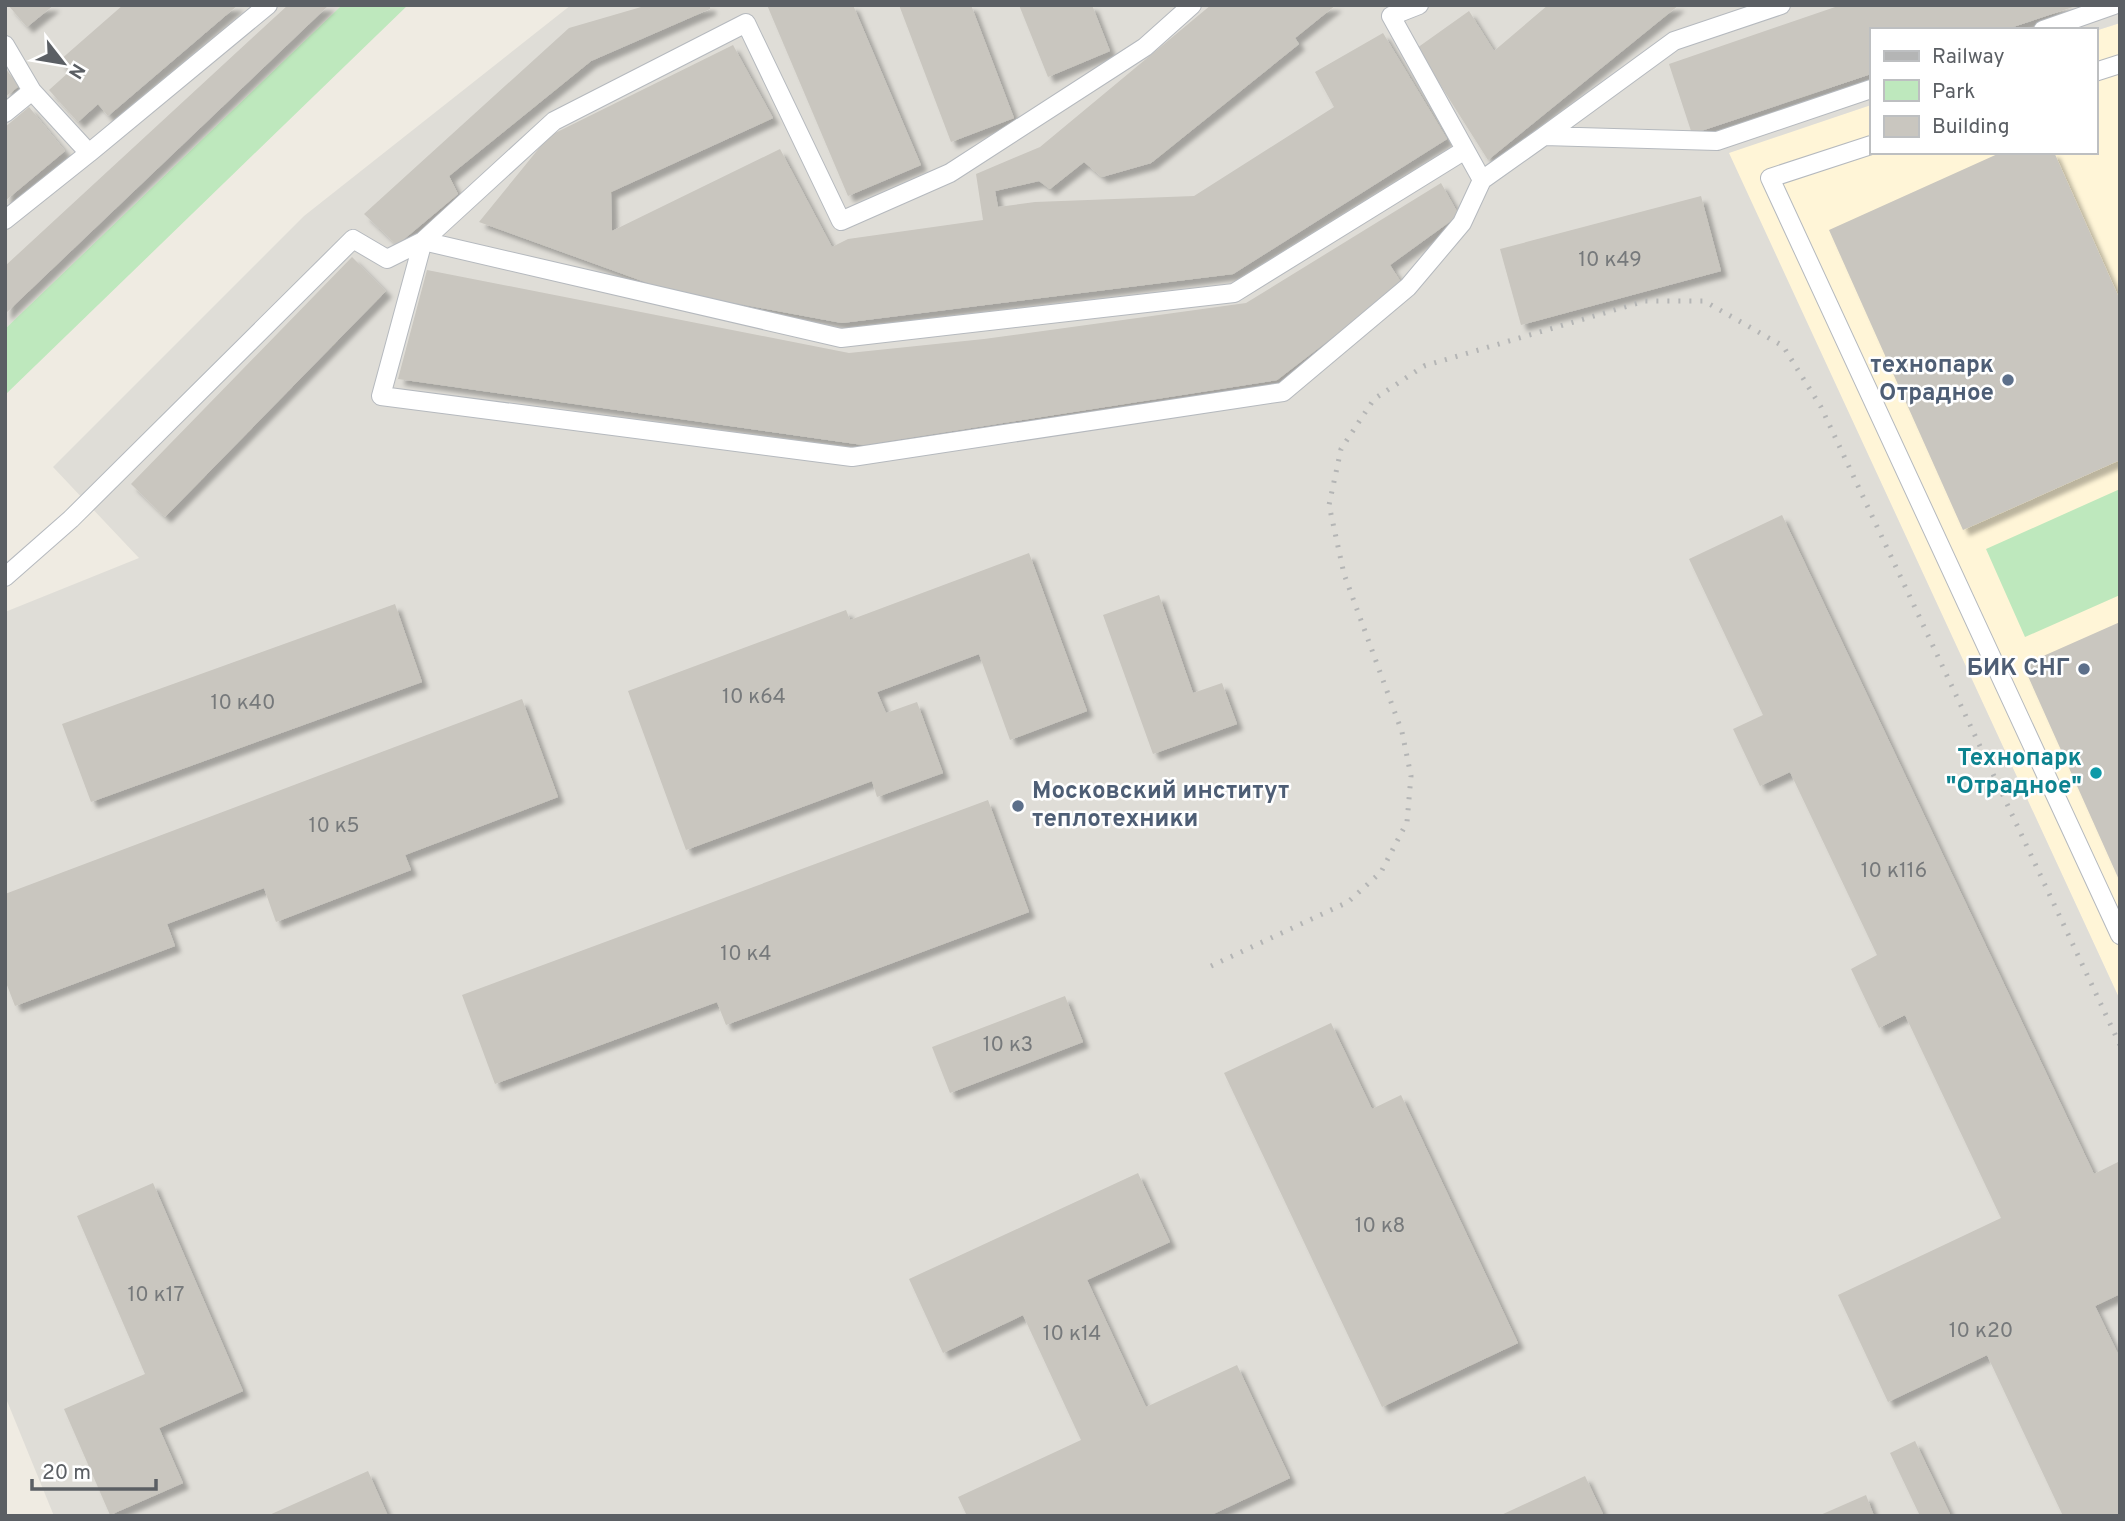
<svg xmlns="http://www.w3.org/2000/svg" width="2125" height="1521" font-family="Overpass,sans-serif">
  <defs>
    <filter id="shadow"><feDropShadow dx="6" dy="6" stdDeviation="2" flood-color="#0004"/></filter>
  </defs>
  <rect width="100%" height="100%" fill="#efebe2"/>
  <!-- commercial -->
  <path fill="#fff5d7" d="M2120 23V1000L1728 152 1871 105V152H2095V31Z"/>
  <!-- industrial -->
  <path fill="#dfddd7" d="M5 5H342L5 329Z
    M571 5H2120V23L2095 31 1871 30V105L1729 153 2120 1000V1516H54L5 1396V612L139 558 53 467 304 216Z"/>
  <!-- green -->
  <path fill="#bee8bd" d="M342 5H408L5 395V329Z
    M2120 489V595L2025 637 1986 549Z"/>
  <!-- building -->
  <path fill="#c9c6bf" filter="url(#shadow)" d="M8 5H54L27 27Z
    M123 5H238L108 116 98 104 78 122 49 90 69 72 59 61Z
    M288 5H329L5 314V266Z
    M648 5H710V9L591 61 449 176 458 194 397 245 364 214 569 28Z
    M767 5H853L921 165 848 196Z
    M899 5H971L1014 118 951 142Z
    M1019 5H1092L1110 51 1048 77Z
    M1211 5H1336L1295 38 1299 44 1151 163 1102 177 1084 162 1050 189 1039 181 995 191 998 207 1035 202 1194 196 1334 107 1315 72 1383 33 1447 139 1233 274 842 323 670 291 479 222 549 136 733 45 773 118 611 192 612 231 780 149 832 247 848 239 983 220 976 174 1040 147Z
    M1548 5H1679L1488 160 1417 48 1469 11 1494 51Z
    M1841 5H2076V6L2004 30H1871V74L1692 134 1669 64Z
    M5 68 19 86 5 97Z
    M29 107 65 151 5 201V127Z
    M2002 152H2054L2120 300V460L1963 530 1829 230Z
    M1441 183 1459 215 1390 265 1402 284 1277 380 863 445 398 379 427 270 849 353 984 339 1246 303Z
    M1701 196 1721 271 1521 325 1500 249Z
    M352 257 386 291 165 517 131 484Z
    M1782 515 2094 1174 2118 1162 2120 1165V1294L2095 1306 2120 1358V1516H2063L1987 1355 1888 1402 1838 1295 2001 1218 1905 1015 1879 1028 1851 969 1877 955 1790 772 1760 786 1733 729 1763 715 1689 559Z
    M1029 553 1087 711 1010 740 979 654 877 692 886 713 917 702 943 773 877 797 872 781 686 850 628 691 846 610 850 620Z
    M1159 595 1193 693 1222 683 1237 724 1153 754 1103 615Z
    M395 604 422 682 91 802 62 724Z
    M2120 622V882L2023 665Z
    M522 699 558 797 405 855 411 870 276 922 264 888 167 924 175 946 15 1006 5 980V894Z
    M988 800 1029 912 726 1025 717 1002 495 1084 462 995Z
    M1065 996 1083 1042 950 1093 932 1047Z
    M1331 1023 1372 1109 1401 1095 1518 1343 1382 1407 1224 1073Z
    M1138 1173 1170 1242 1087 1280 1146 1407 1237 1365 1290 1478 1209 1516H967L958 1497 1081 1440 1023 1315 943 1353 909 1279Z
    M153 1183 243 1391 159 1428 183 1483 110 1515 64 1409 145 1374 77 1216Z
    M1915 1441 1951 1516H1920L1890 1453Z
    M368 1471 388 1516H267Z
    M1585 1476 1604 1516H1499Z
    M1866 1495 1874 1516H1818Z"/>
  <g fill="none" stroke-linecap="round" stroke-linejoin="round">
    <!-- service casing -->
    <g stroke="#b5b9be" stroke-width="20">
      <path id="service" d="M1419 5 1391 16 1482 180 1462 223 1408 287 1283 392 852 457 381 396 423 241 841 338 1234 293 1465 150
        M1781 5 1674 41 1544 136 1717 141 1871 89
        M2043 30 2114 5
        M5 45 32 91
        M2095 72 2120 64
        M5 113 32 91 89 153 268 5
        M1871 145 1770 178 2120 935
        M1482 180 1544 136
        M5 220 89 153
        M5 577 71 519 353 239 387 259 423 241 554 121 746 23 841 221 950 173 1145 47 1192 5"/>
    </g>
    <!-- service -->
    <use href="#service" stroke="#fff" stroke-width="18"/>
    <!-- rail -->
    <path stroke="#b4b5b5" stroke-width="5" stroke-dasharray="2 9" stroke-linecap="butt" d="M1211 966 1348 902 1381 872 1407 822 1411 776 1402 732 1344 574 1329 505 1341 449 1374 399 1424 366 1645 301H1704L1783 346 1821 407 2120 1045"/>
  </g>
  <!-- markers -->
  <g fill="#5c6f8a" stroke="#fff" stroke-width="2.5">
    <circle cx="2008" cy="380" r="7"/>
    <circle cx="2084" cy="669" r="7"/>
    <circle cx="1018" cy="806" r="7"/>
  </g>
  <circle fill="#0f9aa8" stroke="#fff" stroke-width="2.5" cx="2096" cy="773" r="7"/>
  <g text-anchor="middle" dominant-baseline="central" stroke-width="5" stroke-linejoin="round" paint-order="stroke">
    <!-- number labels -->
    <g font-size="21" fill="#76797b">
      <text x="1610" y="260">10 к49</text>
      <text x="754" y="697">10 к64</text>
      <text x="243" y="703">10 к40</text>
      <text x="334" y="826">10 к5</text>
      <text x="1894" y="871">10 к116</text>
      <text x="746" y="954">10 к4</text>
      <text x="1008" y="1045">10 к3</text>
      <text x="1380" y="1226">10 к8</text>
      <text x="156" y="1295">10 к17</text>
      <text x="1981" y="1331">10 к20</text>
      <text x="1072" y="1334">10 к14</text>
    </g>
    <!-- service labels -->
    <g font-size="24" font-weight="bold" fill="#4e5e75" stroke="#fff" text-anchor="end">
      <text x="1994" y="366">технопарк<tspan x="1994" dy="28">Отрадное</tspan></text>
      <text x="2070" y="669">БИК СНГ</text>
      <text x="1032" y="792" text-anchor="start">Московский институт<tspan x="1032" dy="28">теплотехники</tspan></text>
    </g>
    <!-- culture labels -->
    <g font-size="24" font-weight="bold" fill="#0d838f" stroke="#fff" text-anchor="end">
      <text x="2082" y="759">Технопарк<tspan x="2082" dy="28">"Отрадное"</tspan></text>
    </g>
  </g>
  <!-- border -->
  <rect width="2125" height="1521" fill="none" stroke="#5b5f64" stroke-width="14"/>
  <!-- legend -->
  <rect x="1870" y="28" width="228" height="126" fill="#ffffff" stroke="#bdbfc1" stroke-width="2"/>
  <rect x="1884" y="51" width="35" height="10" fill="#b4b5b5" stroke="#bdbfc1" stroke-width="2"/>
  <text x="1932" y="63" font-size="21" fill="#5b5f64">Railway</text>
  <rect x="1884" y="80" width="35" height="21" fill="#bee8bd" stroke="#bdbfc1" stroke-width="2"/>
  <text x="1932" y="98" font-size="21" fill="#5b5f64">Park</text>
  <rect x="1884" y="116" width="35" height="21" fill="#c9c6bf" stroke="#bdbfc1" stroke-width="2"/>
  <text x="1932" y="133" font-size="21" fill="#5b5f64">Building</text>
  <!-- north arrow -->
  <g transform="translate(63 63) rotate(121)" stroke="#ffffff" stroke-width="5" paint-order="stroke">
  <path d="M0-5L12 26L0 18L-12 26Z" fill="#5b5f64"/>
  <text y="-10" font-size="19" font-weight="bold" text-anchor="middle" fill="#5b5f64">N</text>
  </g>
  <!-- scale -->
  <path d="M32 1479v10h124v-10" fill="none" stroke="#5b5f64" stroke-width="3.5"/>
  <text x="42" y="1479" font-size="21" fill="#5b5f64" stroke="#ffffff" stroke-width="5" paint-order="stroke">20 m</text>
</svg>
